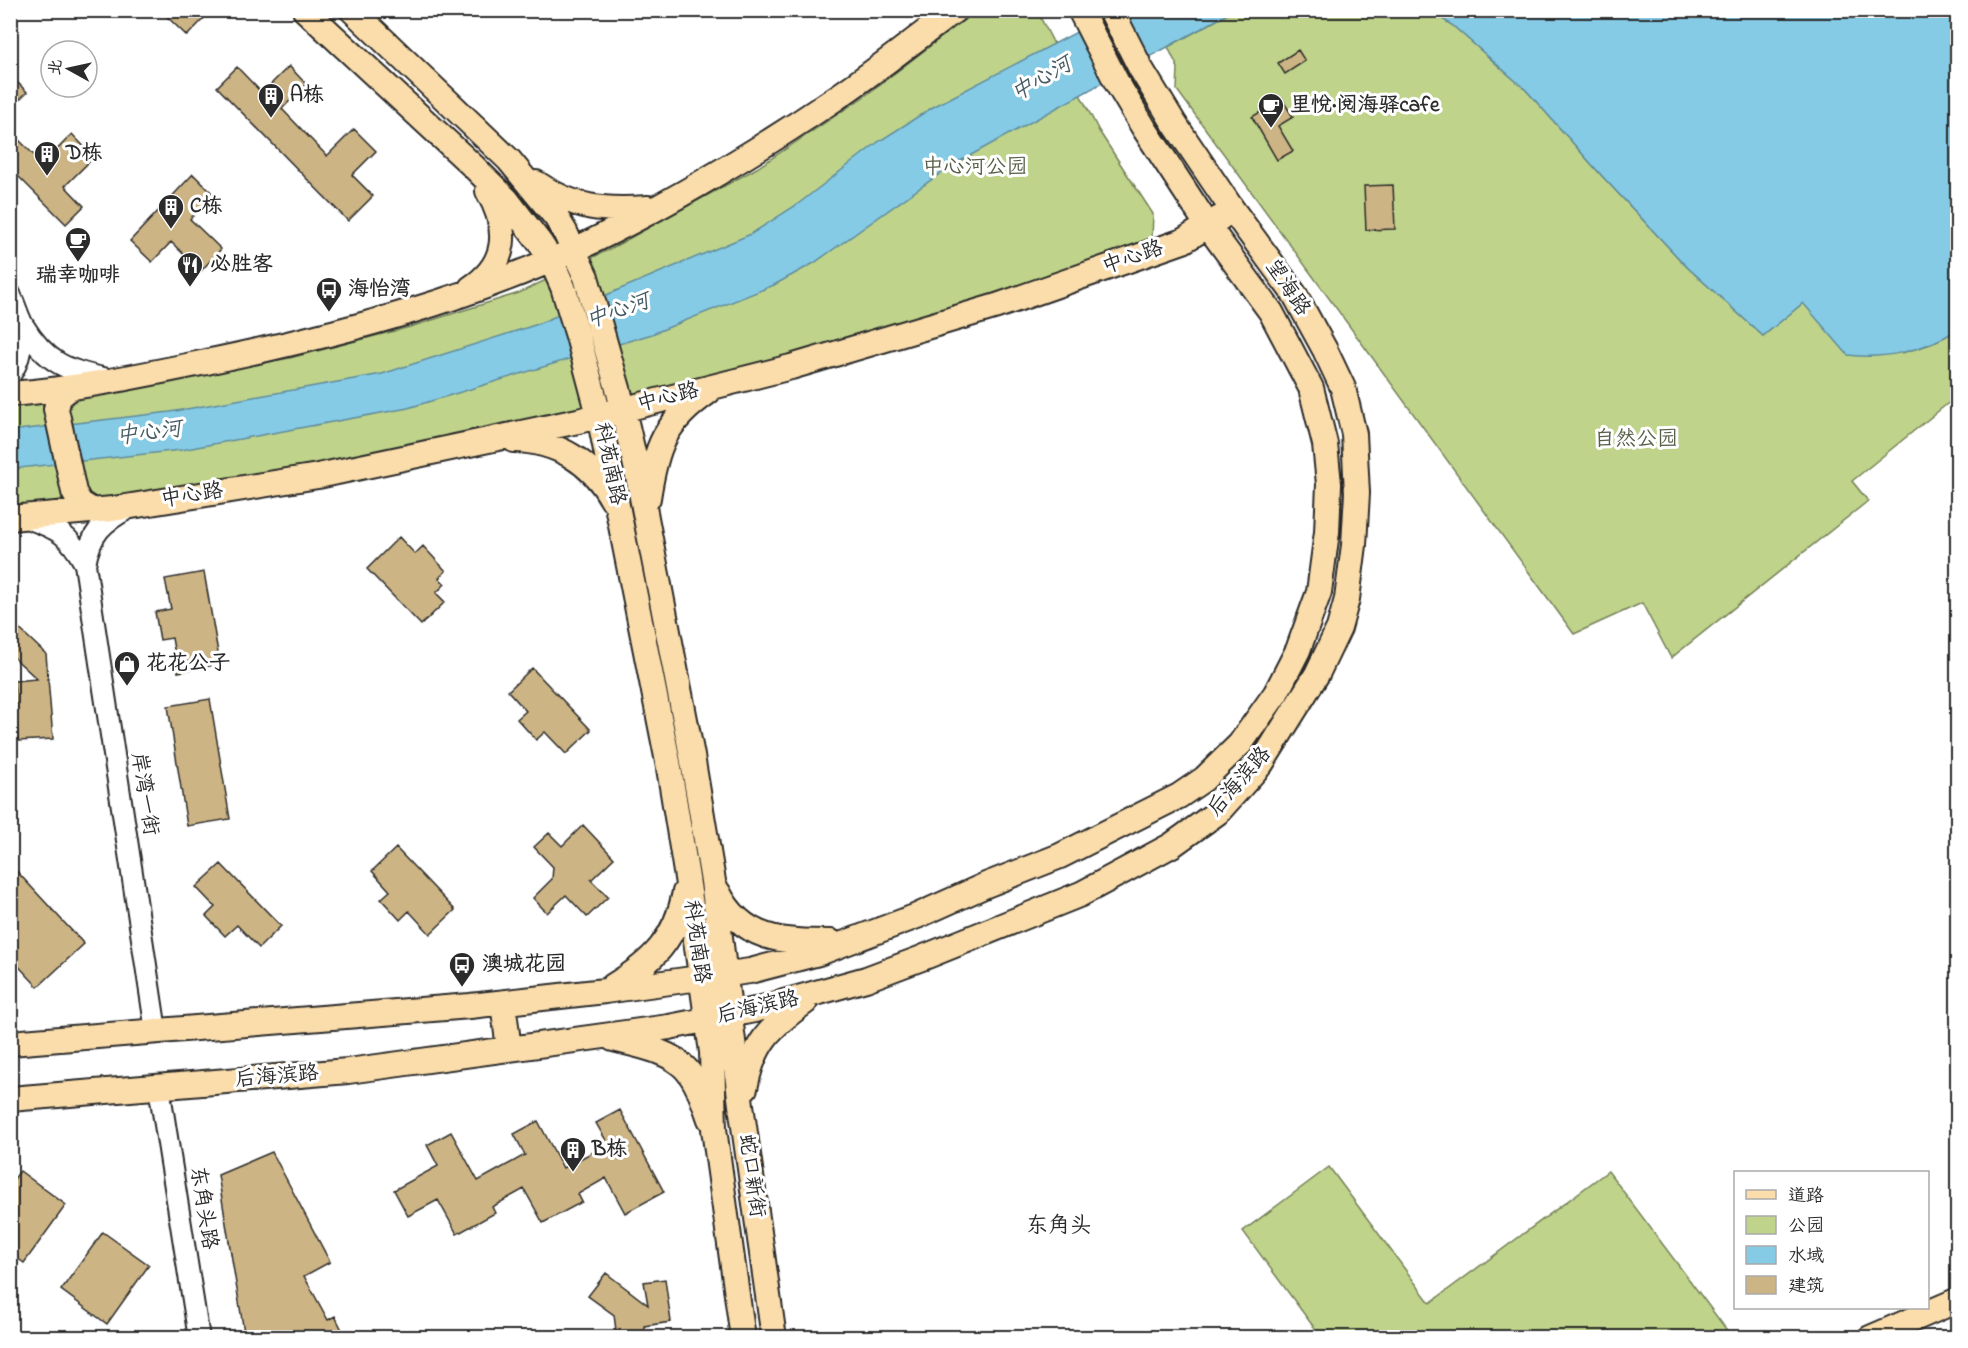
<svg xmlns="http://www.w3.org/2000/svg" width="1968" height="1348" font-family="'Indie Flower','LXGW WenKai TC',sans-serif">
  <rect width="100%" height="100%" fill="#fff"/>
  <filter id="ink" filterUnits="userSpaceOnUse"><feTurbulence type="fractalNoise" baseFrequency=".0167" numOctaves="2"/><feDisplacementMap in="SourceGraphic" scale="12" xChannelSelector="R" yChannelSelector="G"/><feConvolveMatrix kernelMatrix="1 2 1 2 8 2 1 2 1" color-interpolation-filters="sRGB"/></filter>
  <g filter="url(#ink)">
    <!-- green -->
    <path fill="#bfd48a" stroke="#75805a" stroke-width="1.5" d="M976 11H1037L1099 131 1153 214 1152 238C921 323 683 390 442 439 386 450 330 463 274 473 187 489 99 498 11 506L10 403 166 380 290 358 410 327 519 293 610 249 757 168 865 96Z
      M1233 11H1430L1452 25 1526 90 1602 176 1686 266 1763 336 1803 303 1902 353 1931 344 1957 330V396L1852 481 1868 501 1671 658 1642 603 1574 634 1177 90 1178 68 1168 47Z
      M1329 1167 1430 1303 1608 1171 1732 1337H1321L1243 1231Z"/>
    <!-- water -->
    <path fill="#85cbe6" stroke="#618b9b" stroke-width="1.5" d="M1117 11H1233L951 166 814 263 774 285 652 334 408 408 181 450 11 469 10 431 170 412 382 374 535 325 751 234 798 204 878 142 933 107Z
      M1430 11H1957V330C1925 350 1886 360 1848 355L1803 303 1763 336 1686 266 1602 176 1526 90 1452 25Z"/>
    <!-- building -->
    <path fill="#cdb484" stroke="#2b2b2b" stroke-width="1.5" d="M160 10H212L187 36Z
      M1298 50 1305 61 1285 74 1278 63Z
      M289 66 306 84 282 109 327 156 354 129 376 151 352 175 373 196 348 221 217 87 237 67 262 93Z
      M10 75 27 92 10 109Z
      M1282 99 1293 117 1278 126 1293 151 1277 160 1252 117Z
      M10 131 43 164 72 134 94 157 65 186 84 206 66 224 10 168Z
      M193 174 214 195 190 219 221 249 201 271 171 242 152 262 130 241Z
      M1393 185 1395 229 1366 230 1364 186Z
      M399 537 415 554 423 546 446 571 439 578 445 584 436 593 445 602 421 625 367 569Z
      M204 572 220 664 178 672 172 638 160 640 155 612 171 609 165 579Z
      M10 620 46 654 53 739 18 741 14 681 37 679 10 654Z
      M532 668 591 730 566 754 545 732 536 740 517 719 526 711 508 691Z
      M210 699 230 819 187 826 168 706Z
      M583 825 614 858 591 880 608 897 587 917 566 895 547 913 533 898 552 879 553 867 534 847 549 833 562 846Z
      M396 848 455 910 430 934 409 911 400 920 381 899 390 891 372 871Z
      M10 864 84 944 38 987 10 957Z
      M221 864 281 926 259 948 237 925 225 936 206 916 215 907 196 887Z
      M620 1110 664 1192 625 1213 606 1178 578 1194 582 1202 543 1223 524 1189 492 1207 495 1213 457 1234 438 1200 408 1216 394 1190 438 1166 427 1145 451 1132 478 1181 525 1155 514 1134 538 1121 563 1168 608 1144 596 1123Z
      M272 1152 330 1262 304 1276 328 1320 335 1316 346 1338H245L218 1175Z
      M20 1171 66 1205 24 1263 10 1253V1184Z
      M103 1232 149 1265 107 1324 61 1290Z
      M606 1273 648 1305 644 1282 665 1279 671 1322 644 1326 645 1338H617L614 1315 588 1296Z"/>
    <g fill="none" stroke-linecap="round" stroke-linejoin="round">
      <!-- minor casing -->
      <g stroke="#2b2b2b" stroke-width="24">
        <path id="minor" d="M10 294C15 304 18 316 23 325 46 363 67 371 108 379
          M10 375C21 360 22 342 22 324
          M27 518C58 529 69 534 85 564L156 1031
          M85 564C91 533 102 522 129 508
          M159 1087 199 1338"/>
      </g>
      <!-- major casing -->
      <g stroke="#2b2b2b" stroke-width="28">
        <path id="major" d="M305 10 473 166 507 200 540 243 551 260 563 287 578 336 599 415 668 762 687 878 712 1052 714 1129 743 1338
          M352 10 509 160 556 217 565 232 586 277 619 392 636 466 692 756 713 881 741 1105 774 1338
          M536 183C574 209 604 211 648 208
          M471 288C509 263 509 228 488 191
          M71 387 59 397 56 409 74 492 80 503 93 511
          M10 394C79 389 148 374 216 360 344 333 472 299 591 242 675 201 756 152 833 100 875 72 914 40 955 10
          M514 440C557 441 592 462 612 499
          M648 498C656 446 664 423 708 392
          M10 518 113 509 318 476 578 421 791 367 997 306 1183 241 1220 218
          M718 892C742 941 783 942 831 942
          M613 986C653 962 676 939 685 892
          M503 1003 509 1049
          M613 1039C636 1045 669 1050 686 1069 698 1082 704 1103 710 1119
          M10 1043 470 1006 605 991 750 971 819 953 917 916 986 885 1060 856 1179 796 1204 779 1240 744 1276 693 1298 650 1319 592 1327 532 1329 484 1325 444 1311 388 1271 312 1208 226 1144 128 1117 83 1080 10
          M745 1088C754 1043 769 1028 805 1002
          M10 1099 348 1071 669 1027 755 1010 866 979 922 958 1081 894 1172 845 1218 812 1261 764 1317 674 1339 628 1347 599 1354 545 1357 493 1354 434 1343 388 1325 350 1295 295 1232 209 1174 123 1141 69 1111 10
          M1870 1338 1958 1300"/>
      </g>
      <!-- minor -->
      <use href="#minor" stroke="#fff" stroke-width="20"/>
      <!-- major -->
      <use href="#major" stroke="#fbddab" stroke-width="24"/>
    </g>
  </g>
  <!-- icons -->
  <defs>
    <g id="building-pin" transform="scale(1.35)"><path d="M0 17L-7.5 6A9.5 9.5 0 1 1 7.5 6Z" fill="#2b2b2b" stroke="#fff"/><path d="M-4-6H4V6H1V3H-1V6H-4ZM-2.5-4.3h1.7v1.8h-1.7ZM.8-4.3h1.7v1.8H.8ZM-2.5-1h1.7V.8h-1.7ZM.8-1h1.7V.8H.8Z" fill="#fff"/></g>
    <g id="cafe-pin" transform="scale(1.35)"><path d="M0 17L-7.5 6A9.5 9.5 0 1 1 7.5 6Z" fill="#2b2b2b" stroke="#fff"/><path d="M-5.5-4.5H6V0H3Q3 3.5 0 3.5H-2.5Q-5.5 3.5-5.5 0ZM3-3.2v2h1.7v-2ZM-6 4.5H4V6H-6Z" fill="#fff"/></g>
    <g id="restaurant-pin" transform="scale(1.35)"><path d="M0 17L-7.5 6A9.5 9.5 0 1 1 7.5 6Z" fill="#2b2b2b" stroke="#fff"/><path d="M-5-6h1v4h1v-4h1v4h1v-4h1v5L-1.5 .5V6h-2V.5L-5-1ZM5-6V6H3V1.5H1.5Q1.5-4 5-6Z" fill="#fff"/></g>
    <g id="bus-pin" transform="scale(1.35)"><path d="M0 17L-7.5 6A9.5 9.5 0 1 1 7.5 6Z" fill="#2b2b2b" stroke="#fff"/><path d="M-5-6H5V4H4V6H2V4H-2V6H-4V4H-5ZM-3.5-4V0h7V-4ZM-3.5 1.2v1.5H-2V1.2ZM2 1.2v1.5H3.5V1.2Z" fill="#fff"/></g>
    <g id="shop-pin" transform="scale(1.35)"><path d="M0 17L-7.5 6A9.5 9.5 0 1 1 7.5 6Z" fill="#2b2b2b" stroke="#fff"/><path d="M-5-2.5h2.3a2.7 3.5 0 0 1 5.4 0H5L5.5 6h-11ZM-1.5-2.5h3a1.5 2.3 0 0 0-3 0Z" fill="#fff"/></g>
  </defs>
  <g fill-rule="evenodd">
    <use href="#building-pin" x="271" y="96"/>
    <use href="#cafe-pin" x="1271" y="106"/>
    <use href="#building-pin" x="47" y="154"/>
    <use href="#building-pin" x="171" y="207"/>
    <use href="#cafe-pin" x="78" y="240"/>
    <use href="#restaurant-pin" x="190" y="265"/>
    <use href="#bus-pin" x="329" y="290"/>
    <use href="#shop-pin" x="127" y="664"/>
    <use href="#bus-pin" x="462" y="965"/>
    <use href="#building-pin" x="573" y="1150"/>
  </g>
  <g text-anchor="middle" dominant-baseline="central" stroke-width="6" stroke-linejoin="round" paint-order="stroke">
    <!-- poi labels -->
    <g font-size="21" font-weight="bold" fill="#2b2b2b" stroke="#fff" text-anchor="start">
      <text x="290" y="96">A栋</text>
      <text x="1290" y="106">里悦·阅海驿cafe</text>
      <text x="66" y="154">D栋</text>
      <text x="190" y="207">C栋</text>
      <text x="210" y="265">必胜客</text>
      <text x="78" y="276" text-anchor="middle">瑞幸咖啡</text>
      <text x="348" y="290">海怡湾</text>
      <text x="146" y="664">花花公子</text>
      <text x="482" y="965">澳城花园</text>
      <text x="592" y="1150">B栋</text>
    </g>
    <!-- park labels -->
    <g font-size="21" fill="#575e48" stroke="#fff">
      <text x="975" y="168">中心河公园</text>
      <text x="1636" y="440">自然公园</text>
    </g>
    <!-- street labels -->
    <g font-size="21" fill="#2b2b2b" stroke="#fff">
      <text transform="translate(1133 258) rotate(-19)">中心路</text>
      <text transform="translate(1287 288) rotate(56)">望海路</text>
      <text transform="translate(668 398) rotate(-14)">中心路</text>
      <text transform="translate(609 464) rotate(78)">科苑南路</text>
      <text transform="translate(192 496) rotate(-9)">中心路</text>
      <text transform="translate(1240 782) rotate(-49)">后海滨路</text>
      <text transform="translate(144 794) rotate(81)">岸湾一街</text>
      <text transform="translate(696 942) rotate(82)">科苑南路</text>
      <text transform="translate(758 1008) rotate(-13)">后海滨路</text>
      <text transform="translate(277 1077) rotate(-5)">后海滨路</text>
      <text transform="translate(751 1176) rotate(82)">蛇口新街</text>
      <text transform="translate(203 1208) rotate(81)">东角头路</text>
    </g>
    <!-- water labels -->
    <g font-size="22" font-style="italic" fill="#465b63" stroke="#fff">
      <text transform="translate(1042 80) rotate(-30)">中心河</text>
      <text transform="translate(618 312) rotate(-19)">中心河</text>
      <text transform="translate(149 434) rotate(-7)">中心河</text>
    </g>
    <!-- neighbourhood labels -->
    <g font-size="22" fill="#2b2b2b" stroke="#fff">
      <text x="1059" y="1227">东角头</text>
    </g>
  </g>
  <!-- margin -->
  <rect width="1968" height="1348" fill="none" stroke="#fff" stroke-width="36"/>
  <rect x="18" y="18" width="1932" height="1312" fill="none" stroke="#2b2b2b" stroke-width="2" filter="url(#ink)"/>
  <!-- legend -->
  <rect x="1734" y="1171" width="195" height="138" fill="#ffffff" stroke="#aaaaaa" stroke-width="1.5"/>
  <rect x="1746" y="1190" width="30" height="9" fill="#fbddab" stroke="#aaaaaa" stroke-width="1.5"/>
  <text x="1788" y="1201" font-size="18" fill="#2b2b2b">道路</text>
  <rect x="1746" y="1216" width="30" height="18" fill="#bfd48a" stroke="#aaaaaa" stroke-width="1.5"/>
  <text x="1788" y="1231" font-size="18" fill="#2b2b2b">公园</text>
  <rect x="1746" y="1246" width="30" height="18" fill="#85cbe6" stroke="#aaaaaa" stroke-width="1.5"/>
  <text x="1788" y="1261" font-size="18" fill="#2b2b2b">水域</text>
  <rect x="1746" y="1276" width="30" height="18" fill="#cdb484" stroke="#aaaaaa" stroke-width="1.5"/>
  <text x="1788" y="1291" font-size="18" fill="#2b2b2b">建筑</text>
  <!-- north arrow -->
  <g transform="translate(69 69) rotate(278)"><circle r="28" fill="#ffffff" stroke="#aaaaaa" stroke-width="1.5"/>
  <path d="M0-4.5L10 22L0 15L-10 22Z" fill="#2b2b2b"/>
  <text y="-9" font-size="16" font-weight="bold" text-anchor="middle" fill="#2b2b2b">北</text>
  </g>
</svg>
